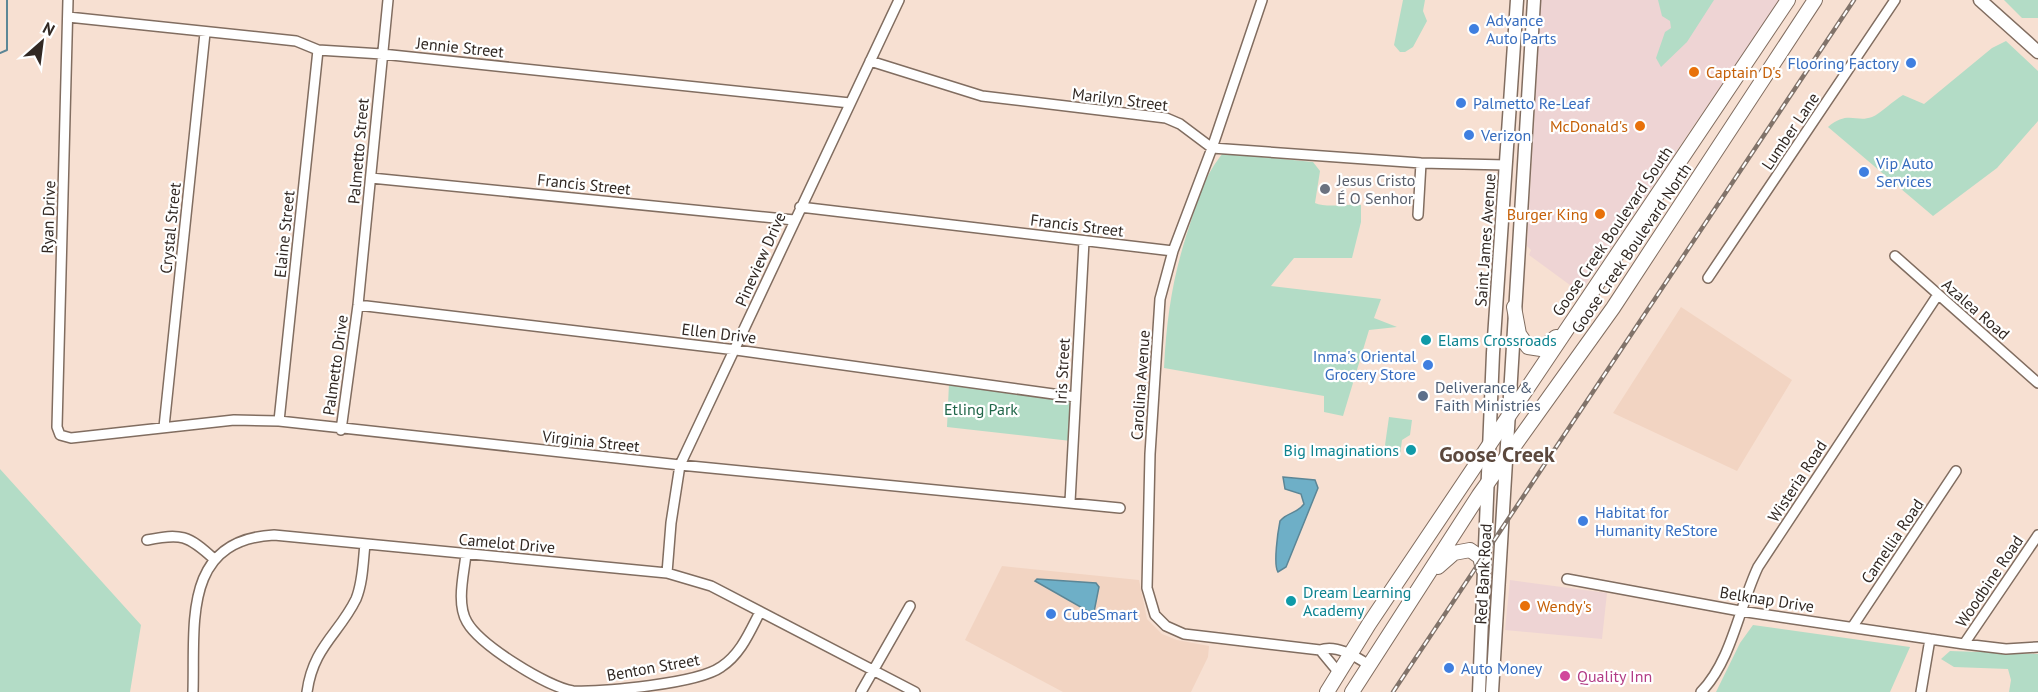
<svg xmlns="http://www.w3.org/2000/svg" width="2038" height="692" font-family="'PT Sans',sans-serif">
  <rect width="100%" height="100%" fill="#f7e0d2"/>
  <!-- commercial -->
  <path fill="#eed4d4" d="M1541 0H1779L1582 290 1574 288 1529 255 1531 250 1527 246Z
    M1510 580 1607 593 1602 639 1505 630Z"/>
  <!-- built -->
  <path fill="#f2d4c2" d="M1681 307 1792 380 1737 471 1613 413Z
    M1002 566 1139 580 1147 619 1162 634 1177 640 1209 646 1208 657 1191 692H1063L965 640Z"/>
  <!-- green -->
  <path fill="#b3dcc6" d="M1403 0H1425L1423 11 1427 21 1413 47 1405 52H1400L1394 45Z
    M1658 0H1714L1687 42 1661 67 1656 58 1665 32 1671 28 1670 21 1662 16Z
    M2004 0H2038V18H2022Z
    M2006 41 2038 71V121L1997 168 1933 216 1828 127C1848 110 1856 123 1872 117 1880 114 1894 100 1903 95L1924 104 1992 48Z
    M1223 153 1313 162 1320 171 1315 203C1325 208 1348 204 1361 205V222L1352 258H1294L1271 286 1381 299 1374 318 1397 327 1369 330 1343 416 1324 412V396L1164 368C1167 310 1174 270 1193 215 1202 189 1206 174 1223 153Z
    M949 383 1069 399 1072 401 1071 441 947 427Z
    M1389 417 1412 420 1410 435 1402 440 1400 455 1384 452Z
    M0 469 141 625 130 692H0Z
    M1753 625 1910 647 1890 692H1716L1740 643Z
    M1950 651 2038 654V692H2009L2011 680 2008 669 1954 667 1941 659Z"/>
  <!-- water -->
  <path fill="#6eafc7" stroke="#5c8696" stroke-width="1.5" d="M1283 477 1315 480 1318 488 1286 567 1278 572C1273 565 1278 531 1280 521 1287 512 1297 514 1304 504L1301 494 1285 489Z
    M1037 579 1096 583 1099 587 1094 612 1091 613 1035 581Z"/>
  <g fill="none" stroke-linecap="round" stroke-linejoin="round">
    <!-- stream -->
    <path stroke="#5c8696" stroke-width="2" d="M0 53 7 50V0"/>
    <!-- minor casing -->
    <g stroke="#816d60" stroke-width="12">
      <path id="minor" d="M68 0 57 427 60 435 71 438 234 420 279 421 680 465 1120 508
        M1262 0 1212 148 1173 251 1160 299 1150 454 1147 588 1155 615 1166 626 1184 634 1320 650C1336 644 1355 656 1369 665
        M68 17 296 41 318 50 382 54 850 103
        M870 61 982 96 1166 118 1180 124 1212 148 1421 163 1506 165
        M371 178 794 220
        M800 207 1173 251
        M1418 215 1421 163
        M1895 256 2038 383
        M1708 278 1895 0
        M358 305 736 350 1075 397
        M279 421 318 50
        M164 427 205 33
        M341 430 358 305 388 0
        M1070 502 1084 241
        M147 540C181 533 188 535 214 559
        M466 554C464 574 456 603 467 622 480 645 547 687 573 691 603 692 697 684 721 667 741 654 750 631 760 612
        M667 573 671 523 680 465 899 0
        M1567 579 1740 611 1964 644 2006 649 2038 647
        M1853 626 1956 471
        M1964 644 2038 535
        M1320 650 1339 673
        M193 692C195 623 182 540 274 535L667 573 711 586 915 692
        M307 692C313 647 339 634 356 599 363 582 363 562 365 544
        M861 692 910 606
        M1701 692C1732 660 1739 607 1758 567L1937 296
        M1921 692 1930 639"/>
    </g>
    <!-- major casing -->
    <g stroke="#816d60" stroke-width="15">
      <path id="major" d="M1980 0 2038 52
        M1479 692 1493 353 1517 0
        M1492 692 1534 0"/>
    </g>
    <!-- highway casing -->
    <g stroke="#816d60" stroke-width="16">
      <path id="highway" d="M1514 307 1519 334 1528 347 1541 349 1556 337
        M1438 567 1454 553 1470 550 1480 557 1483 569
        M1327 692 1369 624 1788 0
        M1352 692 1479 495 1613 308 1815 0"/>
    </g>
    <!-- minor -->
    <use href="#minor" stroke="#fff" stroke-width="9"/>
    <!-- major -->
    <use href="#major" stroke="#fff" stroke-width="12"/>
    <!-- highway -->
    <use href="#highway" stroke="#fff" stroke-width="14"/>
    <!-- rail casing -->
    <g stroke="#81736a" stroke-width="4.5">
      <path id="rail" d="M1393 692 1854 0"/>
    </g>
    <!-- rail -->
    <use href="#rail" stroke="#fff" stroke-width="2" stroke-dasharray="7" stroke-linecap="butt"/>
  </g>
  <!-- markers -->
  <g fill="#3f7fe0" stroke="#fff" stroke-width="2">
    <circle cx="1474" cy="29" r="6"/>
    <circle cx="1911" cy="63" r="6"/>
    <circle cx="1461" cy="103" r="6"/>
    <circle cx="1469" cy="135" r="6"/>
    <circle cx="1864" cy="172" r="6"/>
    <circle cx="1428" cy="365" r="6"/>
    <circle cx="1583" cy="521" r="6"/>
    <circle cx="1051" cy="614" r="6"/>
    <circle cx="1449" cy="668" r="6"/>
  </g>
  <g fill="#e8710a" stroke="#fff" stroke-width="2">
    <circle cx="1694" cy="72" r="6"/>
    <circle cx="1640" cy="126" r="6"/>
    <circle cx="1600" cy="214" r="6"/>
    <circle cx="1525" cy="606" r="6"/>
  </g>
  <circle fill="#6b7280" stroke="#fff" stroke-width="2" cx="1325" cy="189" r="6"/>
  <g fill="#0f9aa8" stroke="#fff" stroke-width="2">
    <circle cx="1426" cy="340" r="6"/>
    <circle cx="1411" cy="450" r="6"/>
    <circle cx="1291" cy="601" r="6"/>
  </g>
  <circle fill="#5c6f8a" stroke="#fff" stroke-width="2" cx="1423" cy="396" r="6"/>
  <circle fill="#d1479c" stroke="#fff" stroke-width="2" cx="1565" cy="676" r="6"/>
  <g text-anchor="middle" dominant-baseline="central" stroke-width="4.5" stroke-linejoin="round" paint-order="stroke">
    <!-- shop labels -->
    <g font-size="16" fill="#366cbe" stroke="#fff" text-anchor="start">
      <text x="1486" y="20">Advance<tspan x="1486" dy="18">Auto Parts</tspan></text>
      <text x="1899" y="63" text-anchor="end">Flooring Factory</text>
      <text x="1473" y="103">Palmetto Re-Leaf</text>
      <text x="1481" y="135">Verizon</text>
      <text x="1876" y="163">Vip Auto<tspan x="1876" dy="18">Services</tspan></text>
      <text x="1416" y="356" text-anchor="end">Inma's Oriental<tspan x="1416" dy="18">Grocery Store</tspan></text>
      <text x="1595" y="512">Habitat for<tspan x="1595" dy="18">Humanity ReStore</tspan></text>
      <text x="1063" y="614">CubeSmart</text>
      <text x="1461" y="668">Auto Money</text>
    </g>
    <!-- street labels -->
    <g font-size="16" fill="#312823" stroke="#fff">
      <text transform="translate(460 47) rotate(6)">Jennie Street</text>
      <text transform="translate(1120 99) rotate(7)">Marilyn Street</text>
      <text transform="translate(1790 131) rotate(-56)">Lumber Lane</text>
      <text transform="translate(358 151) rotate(-85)">Palmetto Street</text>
      <text transform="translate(584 184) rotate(6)">Francis Street</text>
      <text transform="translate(48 217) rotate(-88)">Ryan Drive</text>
      <text transform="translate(1077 225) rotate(7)">Francis Street</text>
      <text transform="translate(170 228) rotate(-84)">Crystal Street</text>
      <text transform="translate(1612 231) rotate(-56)">Goose Creek Boulevard South</text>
      <text transform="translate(284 234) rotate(-84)">Elaine Street</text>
      <text transform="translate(1485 240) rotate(-86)">Saint James Avenue</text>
      <text transform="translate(1631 248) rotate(-56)">Goose Creek Boulevard North</text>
      <text transform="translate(760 259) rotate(-66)">Pineview Drive</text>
      <text transform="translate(1976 309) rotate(41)">Azalea Road</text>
      <text transform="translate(719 333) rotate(7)">Ellen Drive</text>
      <text transform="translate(335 365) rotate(-82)">Palmetto Drive</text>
      <text transform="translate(1062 371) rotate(-87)">Iris Street</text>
      <text transform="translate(1140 385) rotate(-86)">Carolina Avenue</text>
      <text transform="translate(591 441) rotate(6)">Virginia Street</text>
      <text transform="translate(1797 481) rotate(-57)">Wisteria Road</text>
      <text transform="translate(1892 541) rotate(-56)">Camellia Road</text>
      <text transform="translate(507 543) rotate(5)">Camelot Drive</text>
      <text transform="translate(1483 574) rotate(-87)">Red Bank Road</text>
      <text transform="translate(1989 581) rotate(-56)">Woodbine Road</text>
      <text transform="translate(1767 599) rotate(9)">Belknap Drive</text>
      <text transform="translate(653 667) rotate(-10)">Benton Street</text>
    </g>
    <!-- food labels -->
    <g font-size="16" fill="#c56008" stroke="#fff" text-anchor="start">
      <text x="1706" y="72">Captain D's</text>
      <text x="1628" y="126" text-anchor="end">McDonald's</text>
      <text x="1588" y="214" text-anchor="end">Burger King</text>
      <text x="1537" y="606">Wendy's</text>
    </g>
    <!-- worship labels -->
    <g font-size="16" fill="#5b616d" stroke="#fff" text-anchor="start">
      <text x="1337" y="180">Jesus Cristo<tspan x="1337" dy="18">É O Senhor</tspan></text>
    </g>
    <!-- culture labels -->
    <g font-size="16" fill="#0d838f" stroke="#fff" text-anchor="start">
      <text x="1438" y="340">Elams Crossroads</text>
      <text x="1399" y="450" text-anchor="end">Big Imaginations</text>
      <text x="1303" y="592">Dream Learning<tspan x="1303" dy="18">Academy</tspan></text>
    </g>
    <!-- service labels -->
    <g font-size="16" fill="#4e5e75" stroke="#fff" text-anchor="start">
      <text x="1435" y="387">Deliverance &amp;<tspan x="1435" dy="18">Faith Ministries</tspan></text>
    </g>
    <!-- park labels -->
    <g font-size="16" fill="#206649" stroke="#fff">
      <text x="981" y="409">Etling Park</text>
    </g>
    <!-- hotel labels -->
    <g font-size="16" fill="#b23c85" stroke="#fff" text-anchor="start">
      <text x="1577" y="676">Quality Inn</text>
    </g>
    <!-- district labels -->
    <g font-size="22" font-weight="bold" fill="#5b483d" stroke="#fff">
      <text x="1497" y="454">Goose Creek</text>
    </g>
  </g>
  <!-- north arrow -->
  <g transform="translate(42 42) rotate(28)" stroke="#ffffff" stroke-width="4.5" paint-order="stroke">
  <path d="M0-4.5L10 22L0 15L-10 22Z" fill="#312823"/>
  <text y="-9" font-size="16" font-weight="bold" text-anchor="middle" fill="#312823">N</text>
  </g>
</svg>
